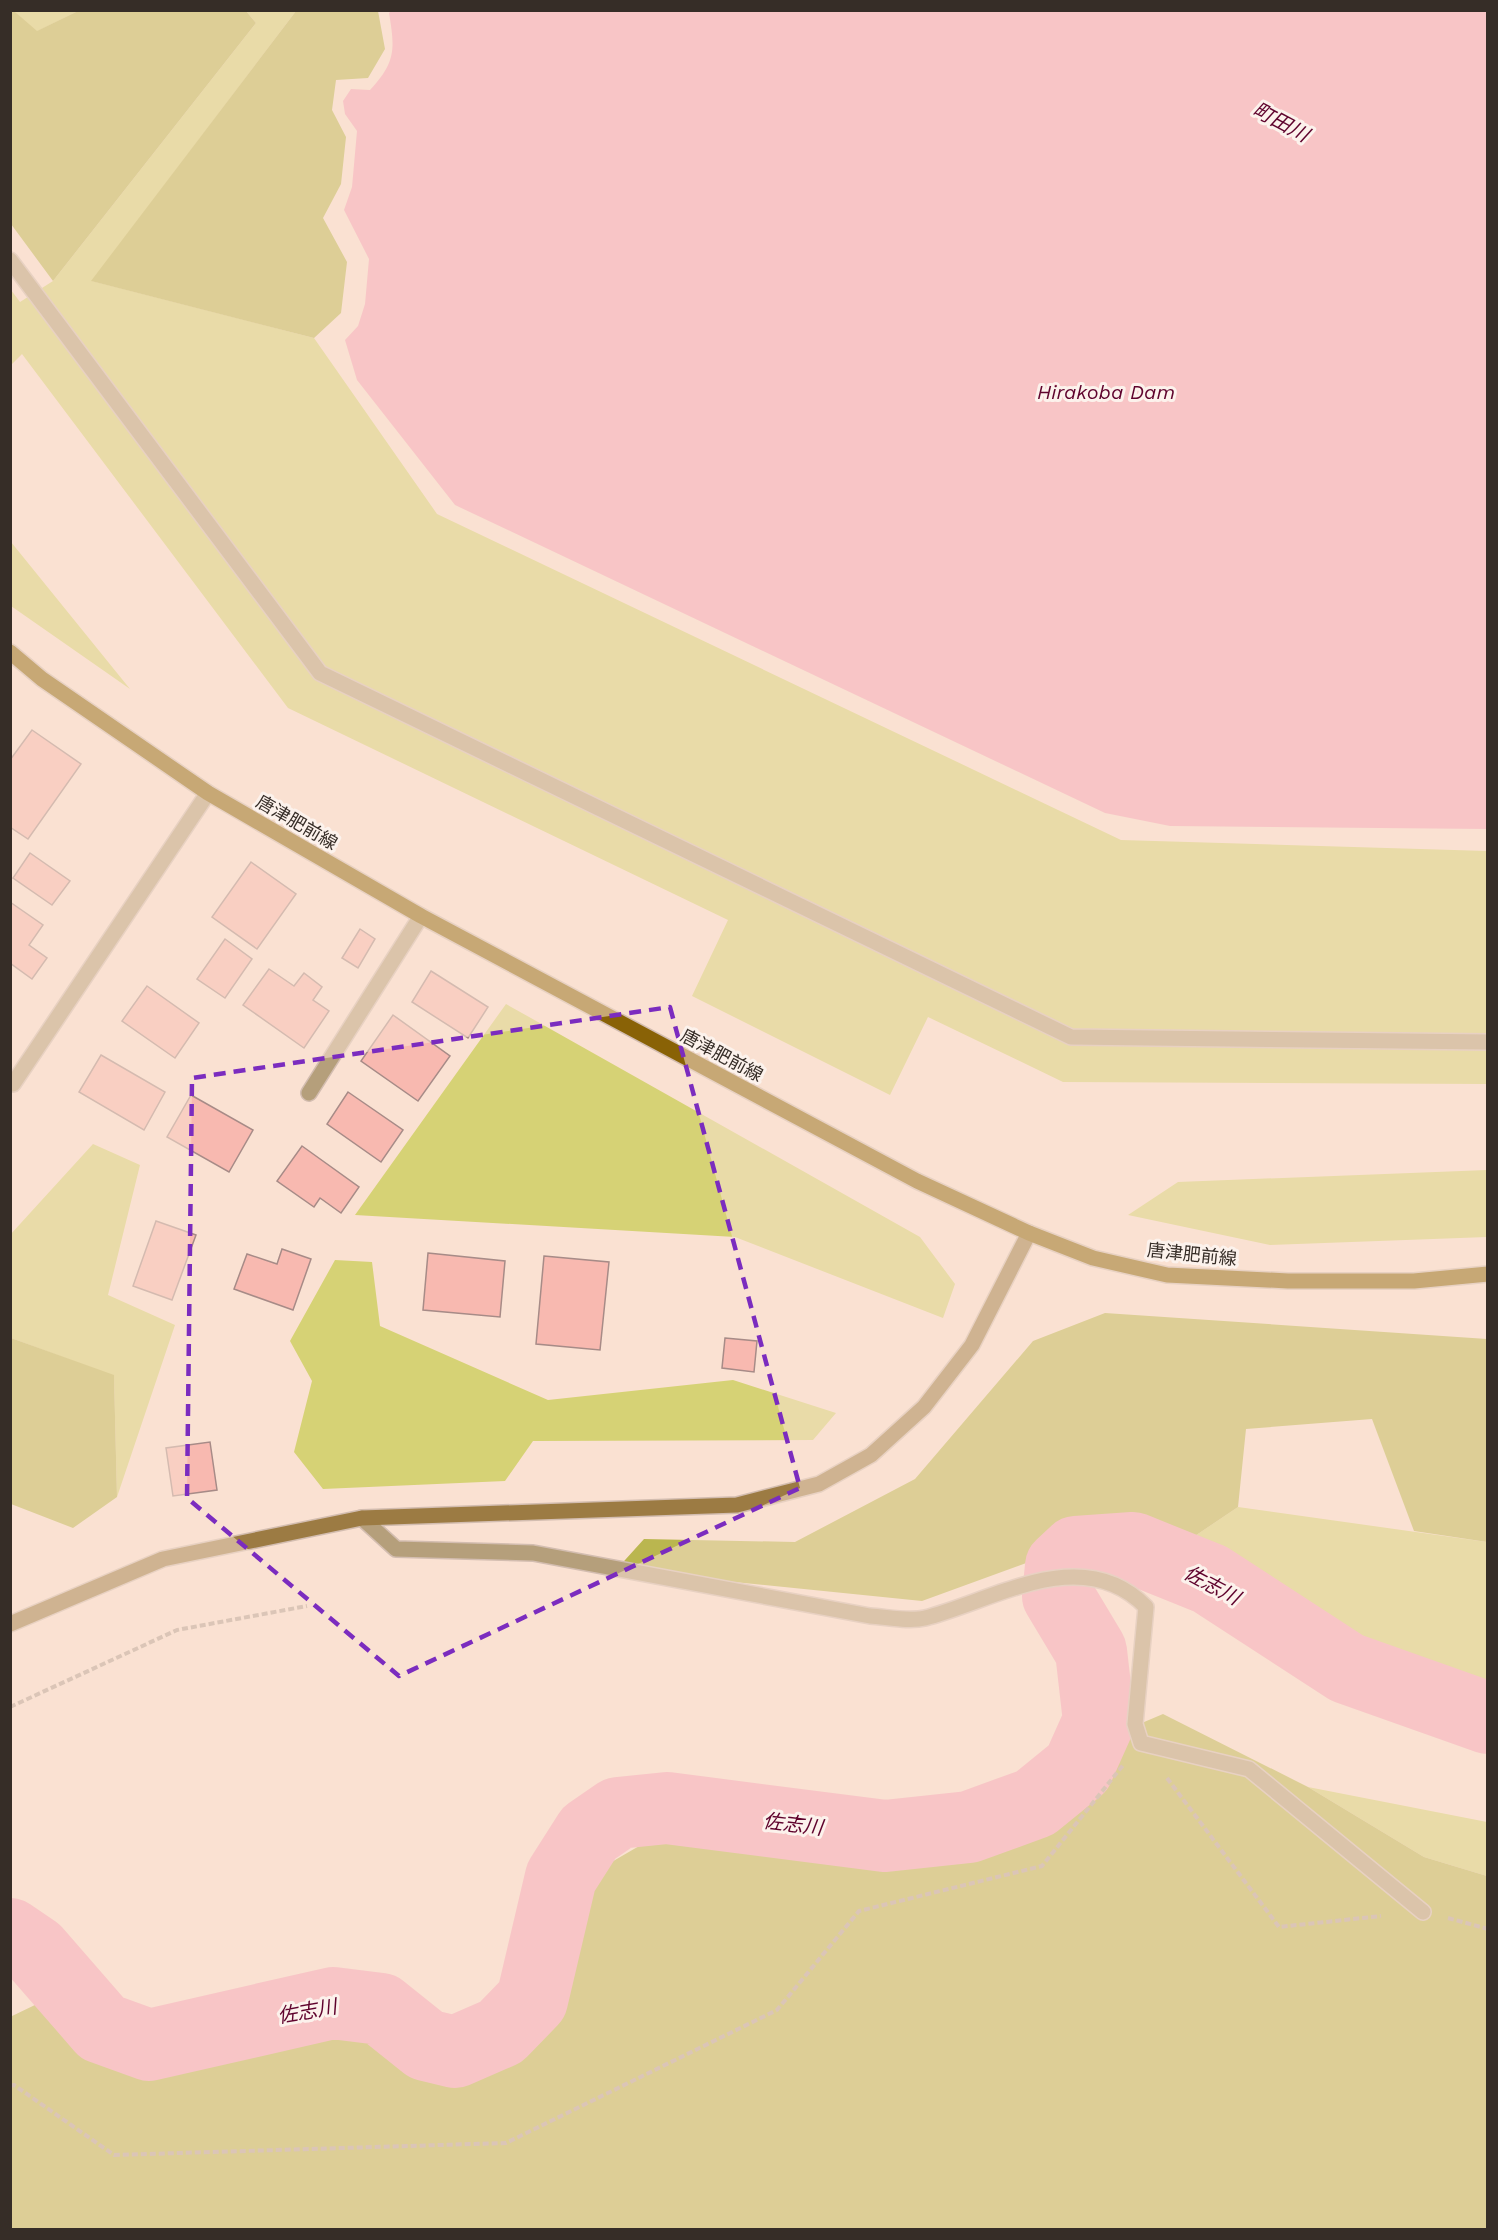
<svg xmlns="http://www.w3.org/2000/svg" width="1498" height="2240" font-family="'Work Sans','Noto Sans JP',sans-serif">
  <rect width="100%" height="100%" fill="#fae1d2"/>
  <!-- green -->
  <path fill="#d6d275" d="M14 11H78L36 32Z
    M246 11H296L92 281 314 338 437 514 1121 840 1487 851V1084L1063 1082 928 1017 890 1095 692 996 728 920 288 708 22 354 11 365V290L20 302 53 281 256 23Z
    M11 542 130 689 11 606Z
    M506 1004 920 1237 955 1284 943 1318 735 1237 355 1215Z
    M93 1144 140 1165 108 1295 175 1325 117 1497 114 1376 11 1338 10 1235Z
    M1487 1170V1237L1270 1245 1128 1215 1178 1182Z
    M335 1260 372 1262 380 1326 548 1400 733 1380 836 1413 813 1440 533 1441 505 1481 323 1489 294 1452 312 1381 290 1341Z
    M1238 1507 1487 1542V1705L1358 1656 1183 1544Z
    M1308 1787 1487 1822V1876L1424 1857Z"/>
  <!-- forest -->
  <path fill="#bab64f" d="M11 10 14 11 37 31 78 11H246L256 23 53 281 11 224Z
    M296 11H378L385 49 368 78 336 80 332 110 346 137 341 184 323 218 347 262 341 313 314 338 91 281Z
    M1105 1313 1487 1339V1542L1414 1531 1372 1419 1246 1429 1238 1507 1183 1544 1081 1543 922 1601 616 1570 644 1539 795 1542 915 1479 1033 1341Z
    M11 1338 114 1375 117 1497 73 1528 11 1504Z
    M1163 1714 1308 1787 1424 1857 1487 1876V2229H11L10 2017 37 2004 133 2060 344 2022 413 2064 468 2060 550 2002 603 1867 677 1824 939 1854 1042 1823 1104 1739Z"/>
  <!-- water -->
  <path fill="#f5a3b9" d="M391 11H1487V829L1170 826 1105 813 455 505 357 380 345 340 358 326 365 304 369 259 344 210 352 187 357 131 345 114 343 101 351 89 370 90C396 62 395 49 389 13Z"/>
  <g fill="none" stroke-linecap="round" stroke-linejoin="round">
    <!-- river -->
    <path stroke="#f5a3b9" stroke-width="72" d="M10 1934 35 1951 102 2028 149 2045 333 2003 381 2009 426 2045 455 2052 501 2032 532 2000 561 1877 589 1833 618 1813 667 1808 885 1836 969 1827 1035 1803 1078 1768 1099 1721 1091 1651 1058 1596 1061 1566 1076 1552 1133 1548 1210 1579 1347 1668 1488 1718"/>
  </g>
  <!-- building -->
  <path fill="#f8b9b0" stroke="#a78b87" stroke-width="1.5" d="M32 730 81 764 28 839 10 827V760Z
    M30 853 70 881 52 905 13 878Z
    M251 862 296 894 257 949 212 917Z
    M10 902 43 925 29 945 47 958 32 979 10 963Z
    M360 929 375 939 358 968 342 958Z
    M225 939 252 959 225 998 197 979Z
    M269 969 294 986 304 973 322 987 313 1000 329 1011 304 1048 243 1005Z
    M431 971 488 1007 468 1038 412 1002Z
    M147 986 199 1023 175 1058 122 1021Z
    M393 1015 450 1056 418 1101 361 1061Z
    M101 1055 165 1092 144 1130 79 1092Z
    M348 1092 403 1130 381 1162 327 1124Z
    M191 1095 253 1130 229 1172 167 1137Z
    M302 1146 359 1187 341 1213 320 1198 314 1207 277 1181Z
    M156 1221 196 1235 172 1300 133 1286Z
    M282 1249 311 1259 293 1310 234 1289 247 1254 277 1264Z
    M428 1253 505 1261 500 1317 423 1310Z
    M544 1256 609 1262 600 1350 536 1344Z
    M725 1338 757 1341 754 1372 722 1368Z
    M210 1442 217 1490 173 1496 166 1448Z"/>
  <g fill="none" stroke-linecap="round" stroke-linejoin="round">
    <!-- lane casing -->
    <g stroke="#d3bdb0" stroke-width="18">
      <path id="lane" d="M309 1093 421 916"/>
    </g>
    <!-- street casing -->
    <g stroke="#d3bdb0" stroke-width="18">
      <path id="street" d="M10 260 320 673 1071 1037 1488 1042
        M10 1082 13 1084 208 793
        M362 1518 396 1549 533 1553 870 1616C887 1617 909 1622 925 1618 995 1600 1083 1542 1146 1607L1135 1724 1141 1743 1249 1769 1423 1912"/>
    </g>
    <!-- secondary casing -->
    <g stroke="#d3bdb0" stroke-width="18">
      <path id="secondary" d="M10 1624 163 1559 362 1518 737 1505 819 1484 871 1455 924 1407 972 1345 1029 1233"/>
    </g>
    <!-- primary casing -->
    <g stroke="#d3bdb0" stroke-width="18">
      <path id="primary" d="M10 652 42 679 208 793 421 916 917 1181 1029 1233 1093 1258 1167 1275 1288 1281H1414L1488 1274"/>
    </g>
    <!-- path -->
    <path stroke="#b7a397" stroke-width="4" stroke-dasharray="6 3" stroke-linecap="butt" d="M10 1707 177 1630 307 1606
      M1167 1778 1279 1927 1381 1916
      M1448 1918 1488 1929
      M10 2086 14 2085 114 2155 506 2143 777 2010 859 1911 1042 1866 1124 1764"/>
    <!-- lane -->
    <use href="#lane" stroke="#b59f7b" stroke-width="15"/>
    <!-- street -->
    <use href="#street" stroke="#b59f7b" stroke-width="15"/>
    <!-- secondary -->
    <use href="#secondary" stroke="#9c7b43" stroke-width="15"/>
    <!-- primary -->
    <use href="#primary" stroke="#896206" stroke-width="15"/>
  </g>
  <!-- marked area -->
  <path d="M0 0H1498V2240H0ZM670 1007 800 1488 399 1676 187 1498 192 1078Z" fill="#fae1d2" fill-opacity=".55" fill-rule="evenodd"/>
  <path fill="none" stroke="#7b2cbf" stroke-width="4.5" stroke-dasharray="12 8" stroke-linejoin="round" d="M670 1007 800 1488 399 1676 187 1498 192 1078Z"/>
  <g text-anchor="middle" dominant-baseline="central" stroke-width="6" stroke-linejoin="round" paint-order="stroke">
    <!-- street labels -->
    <g font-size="18" fill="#362d27" stroke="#fcf2ec">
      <text transform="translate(297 822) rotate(30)">唐津肥前線</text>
      <text transform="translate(722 1055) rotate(28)">唐津肥前線</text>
      <text transform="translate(1192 1254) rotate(6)">唐津肥前線</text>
    </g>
    <!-- water labels -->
    <g font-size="20" font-style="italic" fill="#5f032d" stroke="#fcf2ec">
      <text transform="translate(1281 122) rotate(28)">町田川</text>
      <text x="1106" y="392">Hirakoba Dam</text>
      <text transform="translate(1212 1585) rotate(28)">佐志川</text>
      <text transform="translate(793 1824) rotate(7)">佐志川</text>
      <text transform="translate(307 2011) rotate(-10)">佐志川</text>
    </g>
  </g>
  <!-- border -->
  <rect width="1498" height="2240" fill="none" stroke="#362d27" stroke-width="24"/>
</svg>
